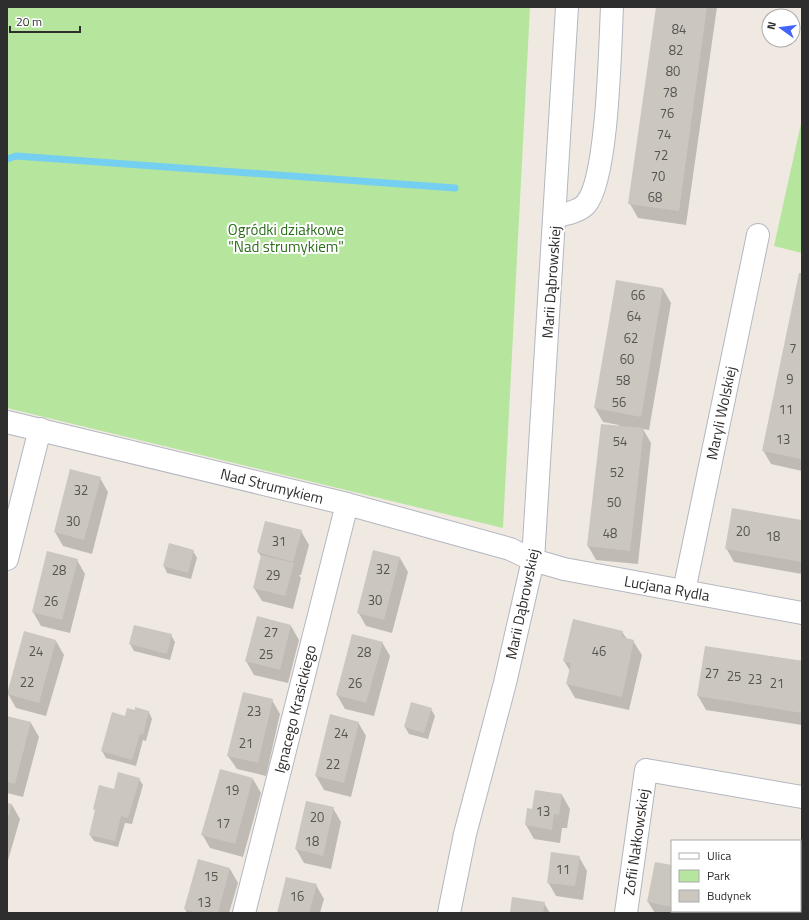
<svg xmlns="http://www.w3.org/2000/svg" width="809" height="920" font-family="'Titillium Web',sans-serif">
  <rect width="100%" height="100%" fill="#efe9e1"/>
  <!-- green -->
  <path fill="#b6e59e" d="M7 7H530L503 528 7 408Z
    M802 119V253L774 246Z"/>
  <!-- shadow -->
  <path fill="#0003" d="M657 7H717L686 225 638 218 630 204Z
    M802 274V471L771 464 763 450Z
    M617 281 663 289 671 303 649 430 643 429 651 443 638 564 596 560 588 546 619 425 603 422 595 408Z
    M100 478 108 492 92 554 63 546 55 532Z
    M802 521V574L734 562 726 548Z
    M301 531 309 545 301 575H299L301 578 293 609 262 601 254 588 262 558 258 552Z
    M193 551 197 558 191 579 167 573 164 566Z
    M374 551 400 558 408 572 392 633 366 626 358 612Z
    M77 560 85 574 70 633 41 626 33 612Z
    M291 626 299 640 288 683 254 675 246 661Z
    M622 632 627 639 633 641 642 655 629 710 575 698 567 684 570 671 564 661Z
    M171 635 175 642 170 660 134 651 130 644Z
    M56 641 64 655 46 716 16 708 8 694Z
    M382 642 390 656 374 716 345 709 337 695Z
    M706 647 802 661V725L706 710 698 696Z
    M272 700 280 714 266 776 237 769 228 756Z
    M412 704 431 709 435 716 428 739 409 734 405 727Z
    M149 712 152 719 146 741 143 740 136 766 106 758 102 751Z
    M7 717 31 723 39 737 23 797 7 793Z
    M358 722 366 736 351 797 324 790 316 776Z
    M139 779 143 785 132 824 125 823 118 847 94 841 90 835 96 812 94 809 114 790Z
    M253 779 261 793 243 857 210 848 202 834Z
    M562 795 570 809 567 828H562L560 843 534 839 526 825 528 809 533 810Z
    M7 804 12 805 20 819 7 864Z
    M333 808 341 822 331 869 304 863 296 849Z
    M579 857 587 871 583 900 556 896 548 882Z
    M672 866V911H800V892H802V913H655L648 902Z
    M230 869 238 883 229 913H187L185 909Z
    M316 885 324 899 320 913H278Z
    M544 903 550 913H511Z"/>
  <g fill="none" stroke-linecap="round" stroke-linejoin="round">
    <!-- stream -->
    <path stroke="#75cff0" stroke-width="7" d="M7 159 16 156 44 158 455 188"/>
  </g>
  <!-- building -->
  <path fill="#cbc7bf" d="M656 7H707L679 211 628 204Z
    M799 273H802V459L762 451Z
    M616 280 663 288 641 417 594 408Z
    M601 424 644 428 630 551 587 546Z
    M70 469 101 477 84 540 54 532Z
    M732 508 802 520V562L725 549Z
    M265 521 302 530 293 562 257 552Z
    M169 543 194 550 188 573 163 566Z
    M373 550 400 557 384 620 357 613Z
    M47 551 78 559 62 620 32 612Z
    M261 555 294 563 285 596 253 588Z
    M257 616 291 625 280 670 245 661Z
    M573 619 623 631 622 637 634 640 622 697 566 684 571 663 563 661Z
    M134 625 172 634 167 654 129 644Z
    M24 631 56 640 39 703 7 694Z
    M352 634 383 642 366 703 336 695Z
    M705 646 802 661V713L697 696Z
    M243 692 273 699 258 763 227 756Z
    M411 702 432 708 424 733 404 727Z
    M135 707 149 711 143 735 140 734 132 760 101 751 112 712 125 716 127 708 135 710Z
    M330 714 359 722 344 783 315 776Z
    M7 716 31 722 15 784 7 782Z
    M220 769 253 778 235 844 201 835Z
    M118 772 140 778 128 818 121 816 115 841 89 835 95 810 93 809 99 785 114 789Z
    M535 790 562 794 559 815 554 814 552 830 525 825 527 808 532 809Z
    M306 801 334 807 323 856 295 849Z
    M7 803 12 804 7 822Z
    M551 852 580 856 575 886 547 883Z
    M198 859 230 868 218 913H197L184 909Z
    M655 862 672 865V907L647 902Z
    M286 877 317 884 309 913H277Z
    M800 891H802V913L694 912 800 911Z
    M512 897 545 902 543 913H510Z"/>
  <g fill="none" stroke-linecap="round" stroke-linejoin="round">
    <!-- minor casing -->
    <g stroke="#b4b7c1" stroke-width="24">
      <path id="minor" d="M555 217C565 214 579 212 586 204 608 179 610 46 612 7
        M7 422 347 504 510 549 533 560 564 569 802 613
        M7 559 40 429
        M684 591 758 235
        M244 913 347 504
        M449 913 465 834 505 683 533 560 567 7
        M626 913 646 770 802 797"/>
    </g>
    <!-- minor -->
    <use href="#minor" stroke="#fff" stroke-width="22"/>
  </g>
  <g text-anchor="middle" dominant-baseline="central" stroke-width="4" stroke-linejoin="round" paint-order="stroke">
    <!-- number labels -->
    <g font-size="13" fill="#555452">
      <text x="679" y="29">84</text>
      <text x="676" y="50">82</text>
      <text x="673" y="71">80</text>
      <text x="670" y="92">78</text>
      <text x="667" y="113">76</text>
      <text x="664" y="134">74</text>
      <text x="661" y="155">72</text>
      <text x="658" y="176">70</text>
      <text x="655" y="197">68</text>
      <text x="638" y="295">66</text>
      <text x="634" y="316">64</text>
      <text x="631" y="338">62</text>
      <text x="793" y="348">7</text>
      <text x="627" y="359">60</text>
      <text x="790" y="379">9</text>
      <text x="623" y="380">58</text>
      <text x="619" y="402">56</text>
      <text x="786" y="409">11</text>
      <text x="783" y="439">13</text>
      <text x="620" y="441">54</text>
      <text x="617" y="472">52</text>
      <text x="81" y="490">32</text>
      <text x="614" y="502">50</text>
      <text x="73" y="521">30</text>
      <text x="743" y="531">20</text>
      <text x="610" y="533">48</text>
      <text x="773" y="536">18</text>
      <text x="279" y="541">31</text>
      <text x="383" y="569">32</text>
      <text x="59" y="570">28</text>
      <text x="273" y="575">29</text>
      <text x="375" y="600">30</text>
      <text x="51" y="601">26</text>
      <text x="271" y="632">27</text>
      <text x="36" y="651">24</text>
      <text x="599" y="651">46</text>
      <text x="364" y="652">28</text>
      <text x="266" y="654">25</text>
      <text x="712" y="673">27</text>
      <text x="734" y="676">25</text>
      <text x="755" y="679">23</text>
      <text x="27" y="682">22</text>
      <text x="355" y="683">26</text>
      <text x="777" y="683">21</text>
      <text x="254" y="711">23</text>
      <text x="341" y="733">24</text>
      <text x="246" y="743">21</text>
      <text x="333" y="764">22</text>
      <text x="232" y="790">19</text>
      <text x="543" y="811">13</text>
      <text x="317" y="817">20</text>
      <text x="223" y="823">17</text>
      <text x="312" y="841">18</text>
      <text x="563" y="869">11</text>
      <text x="211" y="876">15</text>
      <text x="297" y="896">16</text>
      <text x="204" y="902">13</text>
    </g>
    <!-- park labels -->
    <g font-size="15" fill="#2c6e1b" stroke="#fff">
      <text x="286" y="229">Ogródki działkowe<tspan x="286" dy="17">"Nad strumykiem"</tspan></text>
    </g>
    <!-- street labels -->
    <g font-size="15" fill="#2e2e2e" stroke="#fff">
      <text transform="translate(551 282) rotate(-86)">Marii Dąbrowskiej</text>
      <text transform="translate(721 413) rotate(-78)">Maryli Wolskiej</text>
      <text transform="translate(272 486) rotate(14)">Nad Strumykiem</text>
      <text transform="translate(667 588) rotate(10)">Lucjana Rydla</text>
      <text transform="translate(522 604) rotate(-78)">Marii Dąbrowskiej</text>
      <text transform="translate(295 709) rotate(-76)">Ignacego Krasickiego</text>
      <text transform="translate(636 842) rotate(-82)">Zofii Nałkowskiej</text>
    </g>
  </g>
  <!-- border -->
  <rect width="809" height="920" fill="none" stroke="#2e2e2e" stroke-width="16"/>
  <!-- legend -->
  <rect x="671" y="840" width="130" height="72" fill="#ffffff" stroke="#ababab"/>
  <rect x="679" y="853" width="20" height="6" fill="#ffffff" stroke="#ababab"/>
  <text x="707" y="860" font-size="12" fill="#2e2e2e">Ulica</text>
  <rect x="679" y="870" width="20" height="12" fill="#b6e59e" stroke="#ababab"/>
  <text x="707" y="880" font-size="12" fill="#2e2e2e">Park</text>
  <rect x="679" y="890" width="20" height="12" fill="#cbc7bf" stroke="#ababab"/>
  <text x="707" y="900" font-size="12" fill="#2e2e2e">Budynek</text>
  <!-- north arrow -->
  <g transform="translate(781 28) rotate(284)"><circle r="19" fill="#ffffff" stroke="#ababab"/>
  <path d="M0-3L7 15L0 10L-7 15Z" fill="#4264fb"/>
  <text y="-6" font-size="11" font-weight="bold" text-anchor="middle" fill="#2e2e2e">N</text>
  </g>
  <!-- scale -->
  <path d="M10 26v6h70v-6" fill="none" stroke="#2e2e2e" stroke-width="2"/>
  <text x="16" y="26" font-size="12" fill="#2e2e2e" stroke="#ffffff" stroke-width="3" paint-order="stroke">20 m</text>
</svg>
